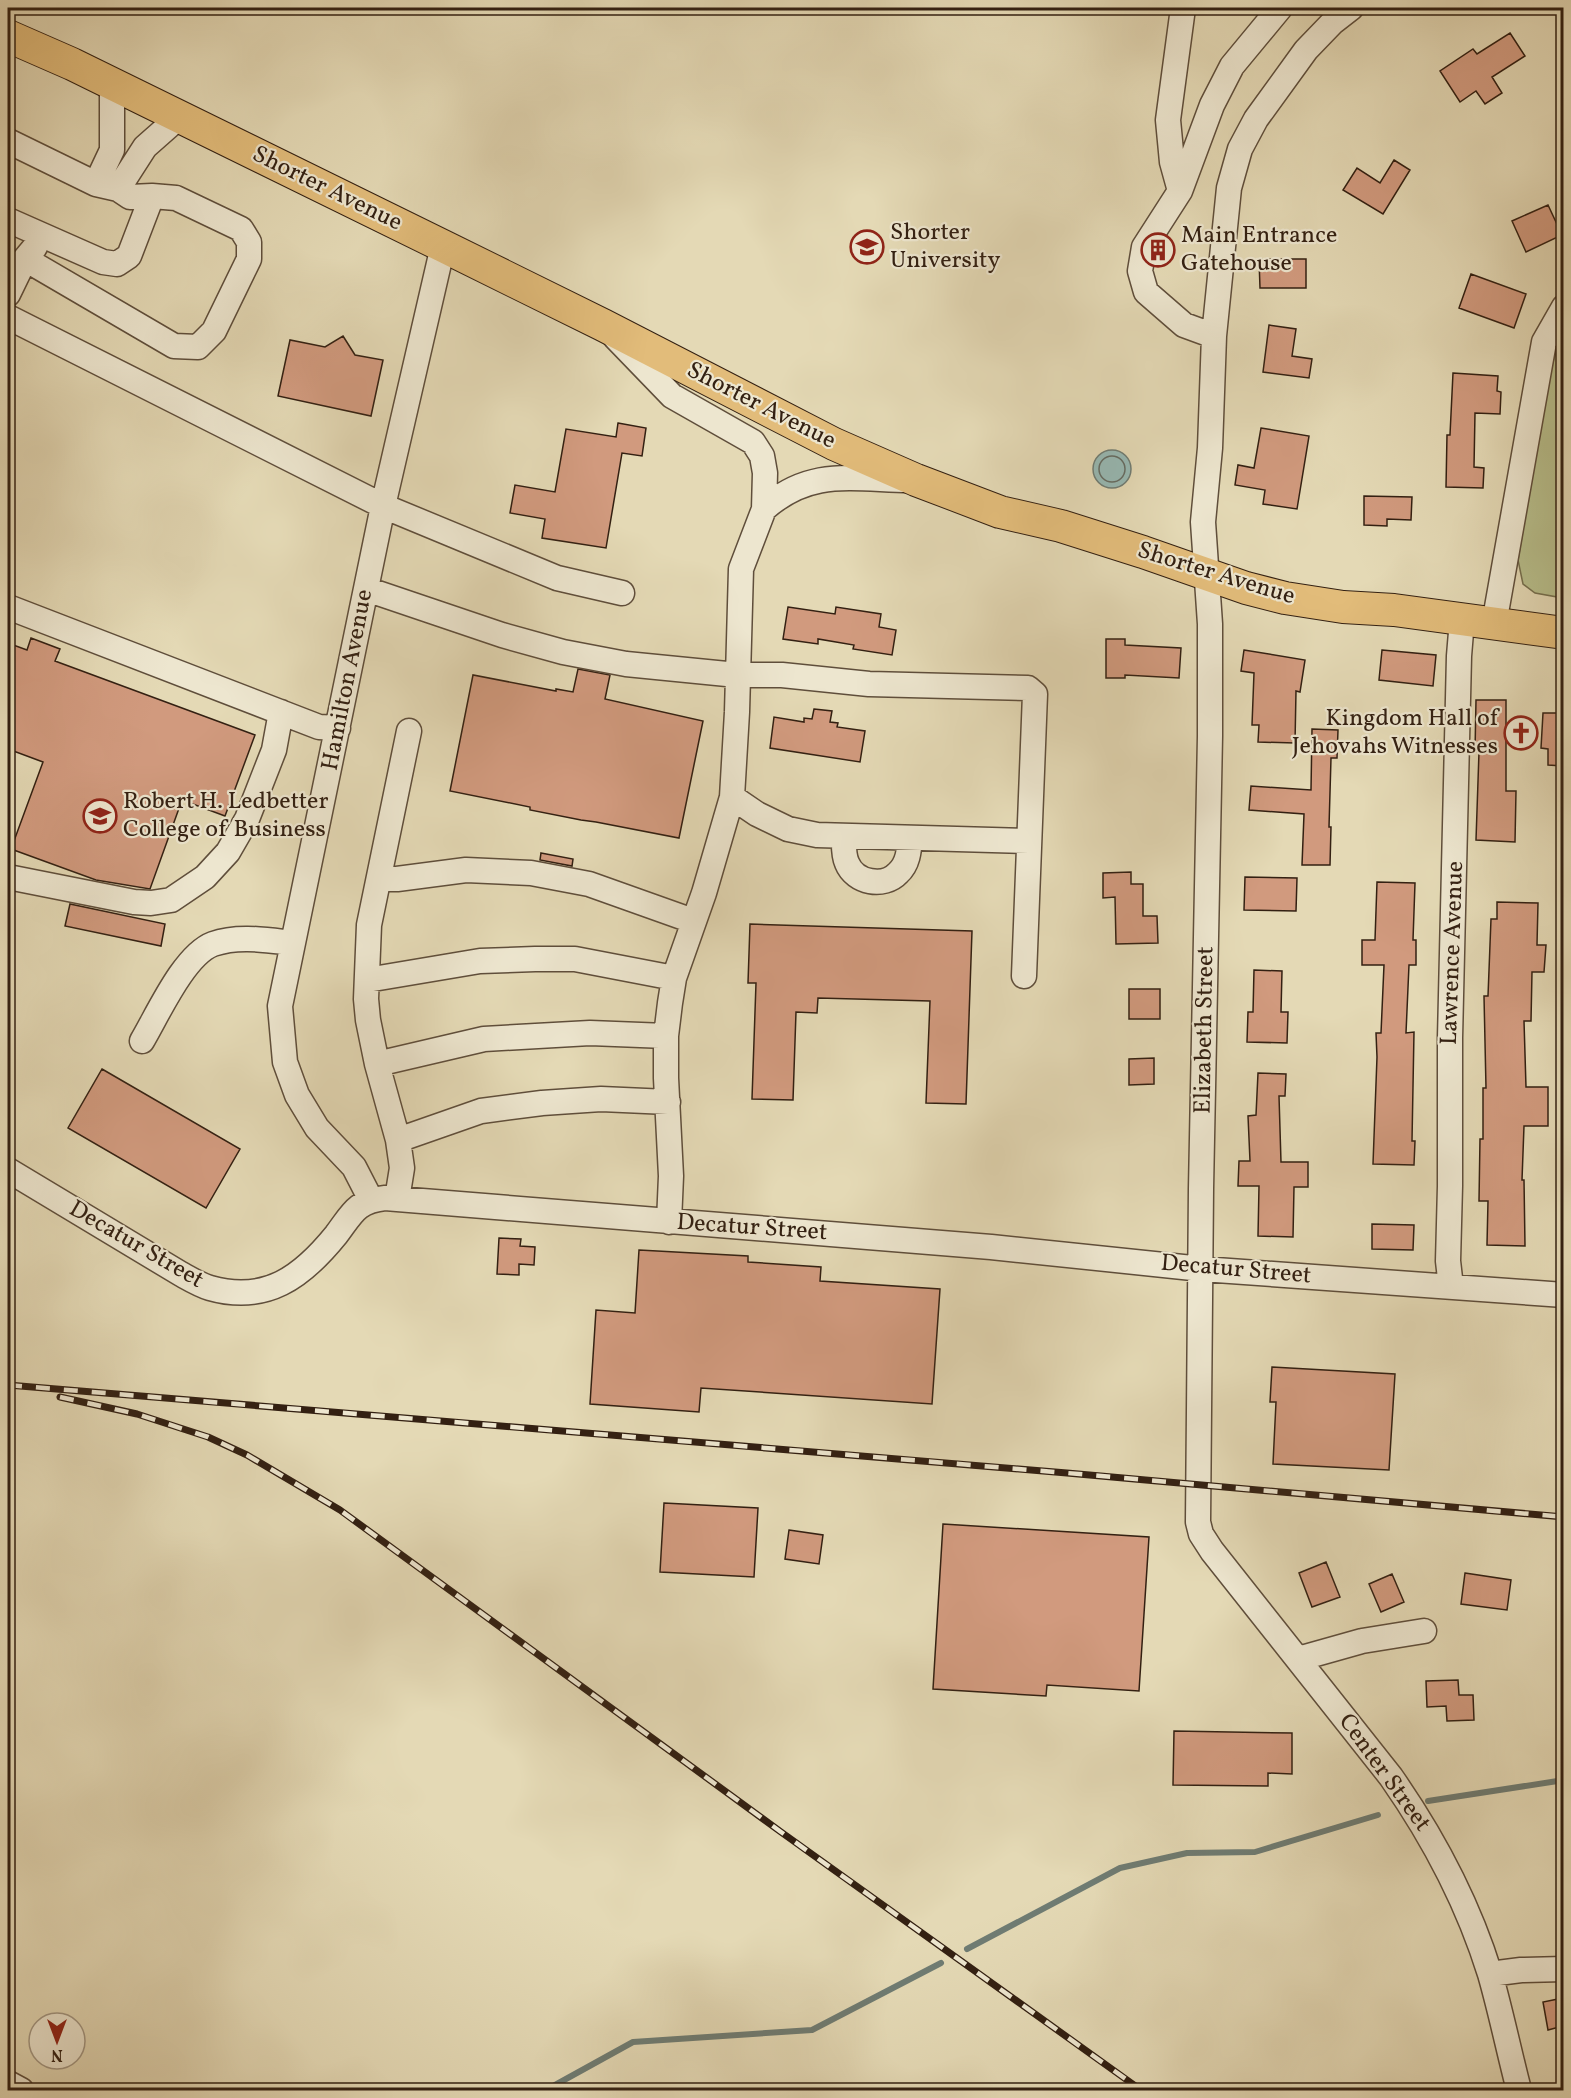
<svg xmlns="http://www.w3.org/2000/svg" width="1571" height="2098" font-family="Vollkorn,serif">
  <rect width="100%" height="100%" fill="#e4d9b5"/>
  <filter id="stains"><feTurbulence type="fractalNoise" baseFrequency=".00333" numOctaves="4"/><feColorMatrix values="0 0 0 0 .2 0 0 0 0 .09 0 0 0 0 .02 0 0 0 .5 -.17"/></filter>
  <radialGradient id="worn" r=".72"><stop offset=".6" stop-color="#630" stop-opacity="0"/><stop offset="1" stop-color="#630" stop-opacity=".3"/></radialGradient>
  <!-- green -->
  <path fill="#b7be8b" stroke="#756f4e" stroke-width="1.5" d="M1563 331V598L1535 593 1523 584 1518 560 1548 377Z"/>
  <!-- water -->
  <path fill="#97b9b4" stroke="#6f7c73" stroke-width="1.5" d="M1093 469a19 19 0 1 1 38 0a19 19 0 1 1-38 0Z"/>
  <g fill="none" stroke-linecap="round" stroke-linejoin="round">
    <!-- shore -->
    <path stroke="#656c63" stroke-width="1.5" d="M1099 469a13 13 0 1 1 26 0a13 13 0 1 1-26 0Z"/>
    <!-- stream -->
    <path stroke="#6f7c73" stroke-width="6" d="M1428 1801 1564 1780
      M967 1949 1120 1868 1187 1853 1255 1852 1378 1815
      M546 2090 633 2042 812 2030 941 1963"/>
  </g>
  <!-- building -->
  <path fill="#d19a7e" stroke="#332012" stroke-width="1.5" d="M1510 33 1525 56 1492 77 1502 93 1485 104 1476 91 1460 102 1440 71 1473 49 1477 54Z
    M1394 160 1410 170 1383 214 1343 190 1357 168 1380 183Z
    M1548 205 1562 235 1526 252 1512 221Z
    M1259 259H1306V288H1260Z
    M1471 274 1526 294 1514 328 1459 308Z
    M1269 325 1296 329 1292 356 1312 359 1309 378 1263 372Z
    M343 336 355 355 383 360 371 416 278 396 290 340 325 347Z
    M1453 373 1498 376 1497 391 1501 392 1500 414 1475 413 1474 467 1484 468 1483 488 1446 487 1447 435H1450Z
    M618 423 646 428 642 456 622 453 606 548 542 538 545 519 510 513 515 485 555 492 566 429 616 437Z
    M1261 428 1309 436 1297 509 1263 504 1265 490 1235 485 1238 465 1254 468Z
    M1364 496 1412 497 1411 520 1387 519V526L1364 525Z
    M788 607 835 614 836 607 881 614 879 627 896 630 892 655 853 649 854 645 818 639V644L783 639Z
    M31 638 60 649 55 661 255 735 225 816 182 800 150 889 96 880 11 849 43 762 8 749V643L27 650Z
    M1106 639H1125V645L1181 648 1179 678 1125 675V678H1106Z
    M1244 650 1305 660 1300 692 1296 691 1295 743 1258 742 1259 725H1252L1254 673 1241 671Z
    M1382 650 1436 655 1433 686 1379 680Z
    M578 669 610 675 605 699 703 721 679 838 596 822 581 820 530 810V807L450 791 473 675 556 691V689L573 692Z
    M1476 700H1506V791H1516L1515 842 1476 840 1479 752H1475Z
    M814 709 832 711 830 722 838 723 837 727 865 731 860 762 770 748 774 717 804 722V718L812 719Z
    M1543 713H1563V766L1548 765V749L1541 748Z
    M1312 729 1338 730 1337 758H1331L1329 827H1331L1330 865H1302L1304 814 1249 810 1251 786 1311 790Z
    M541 853 573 859 572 866 540 860Z
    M1131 872V884H1143V916H1157L1158 943 1116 944 1115 897 1103 898V873Z
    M1245 877 1297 878 1296 911 1244 910Z
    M1377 882 1415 883 1413 940H1416V965H1409L1406 1033 1414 1032 1412 1141H1415L1414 1165 1373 1164 1377 1057 1376 1033H1381L1384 965H1362V940H1375Z
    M1497 902 1538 903 1537 945H1546L1544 972H1532L1531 1021H1524L1526 1087H1548V1126H1524L1522 1180H1524L1525 1246 1487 1245 1488 1201H1479L1480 1139H1483V1088H1486L1484 996H1488L1491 919H1497Z
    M70 904 165 924 161 946 65 926Z
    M750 924 972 931 966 1104 926 1103 930 1001 818 998 817 1013 796 1012 793 1100 752 1099 756 983H748Z
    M1254 970 1282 971 1281 1012H1288L1287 1043 1247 1042 1248 1012H1253Z
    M1129 989H1160V1019H1129Z
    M1154 1058V1084L1129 1085V1059Z
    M102 1069 240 1149 206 1208 68 1128Z
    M1258 1073 1286 1074 1285 1096H1279L1281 1162H1308V1187H1294L1293 1237 1258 1236 1259 1186H1238L1239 1161H1250L1248 1116 1256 1115Z
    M1372 1224 1414 1225 1413 1250 1372 1249Z
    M499 1238 521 1239 520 1246 535 1247 534 1265 519 1264V1275L497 1274Z
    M639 1250 748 1256V1262L821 1267 820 1281 940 1289 932 1404 701 1388 699 1412 590 1404 596 1310 635 1313Z
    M1272 1367 1395 1374 1389 1470 1273 1464 1276 1402H1270Z
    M664 1503 758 1508 754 1577 660 1572Z
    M943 1524 1149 1537 1139 1691 1047 1685 1046 1696 933 1689Z
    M789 1530 823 1535 819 1564 785 1559Z
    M1326 1562 1340 1597 1312 1607 1299 1573Z
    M1465 1573 1511 1580 1507 1610 1461 1604Z
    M1392 1574 1404 1602 1381 1612 1369 1584Z
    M1458 1680 1459 1695H1473L1474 1720 1447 1721 1446 1706 1427 1707 1426 1681Z
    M1174 1731 1292 1733V1774L1268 1773V1786L1173 1785Z
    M1563 1998V2026L1548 2030 1543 2002Z"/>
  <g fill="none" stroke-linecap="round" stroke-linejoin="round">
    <!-- minor casing -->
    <g stroke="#5f4e3b" stroke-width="27">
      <path id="minor" d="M1351 8 1333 22 1306 50 1256 119 1240 149 1229 188 1214 336 1210 448 1203 522 1210 624V736L1201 1189 1198 1522 1201 1534 1212 1551 1391 1777C1433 1837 1468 1903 1490 1974 1501 2012 1509 2052 1519 2090
        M8 141 96 184 118 189 130 197 152 196 176 198 241 229 249 242V259L214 331 198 347 174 346 25 259
        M96 184 112 150V83
        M118 189 145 147 179 117
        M1180 191 1172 162 1168 120 1183 8
        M8 220 103 262 117 264 129 256 152 196
        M8 294 25 259 35 247
        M8 317 383 506 557 578 622 593
        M1214 336 1184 325 1146 292 1140 271 1144 247 1180 191 1212 105 1232 66 1280 8
        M615 337 672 396 753 442 762 456 765 473 764 509 741 569 737 712 732 797 704 893 674 978 670 1003 666 1036V1078L671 1176 669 1222
        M764 509C810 468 851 479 909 480
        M366 589 502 635 563 652 626 664 737 675H782L869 684 1028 688 1035 694 1024 976
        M8 607 319 727 338 728
        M1494 624 1544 342 1564 307
        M732 797 757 814 788 829 817 835 1029 841
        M844 836C844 845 843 854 847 863 855 883 884 888 898 873 908 864 909 851 910 838
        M8 877 134 902 151 903 171 900 205 877 228 852 247 819 274 750 281 712
        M379 878 397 879 466 870 531 873 589 884 693 921
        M367 980 480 961 535 959H575L674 978
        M142 1041C158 1014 184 955 213 944 238 935 266 940 292 943
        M377 1064 484 1039 590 1033 666 1036
        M398 1140 481 1111 542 1103 601 1099 668 1102
        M8 1170 181 1274C190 1279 200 1285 210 1288 266 1304 302 1277 336 1235 352 1214 356 1201 385 1198L991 1247 1202 1269 1564 1295
        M397 1199 402 1168 398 1140 377 1064 368 1020 366 999 369 925 409 731
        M371 1200 354 1167 317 1128 297 1095 285 1062 280 1006 383 506 443 246
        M1451 1287 1448 1261 1450 1186V1038L1459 656 1462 620
        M1298 1659 1362 1641 1424 1631
        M1490 1974 1521 1970 1564 1969
        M8 2083 21 2090"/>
    </g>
    <!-- major casing -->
    <g stroke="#332012" stroke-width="34">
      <path id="major" d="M8 36 72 64 443 246 603 325 834 444 916 480 1000 512 1061 526 1143 552 1246 588 1285 598 1343 607 1394 610 1564 633"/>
    </g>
    <!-- minor -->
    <use href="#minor" stroke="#ede6cf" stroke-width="24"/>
    <!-- major -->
    <use href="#major" stroke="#e2bc7a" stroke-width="32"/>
    <!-- rail casing -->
    <g stroke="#332012" stroke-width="7">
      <path id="rail" d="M8 1385 1067 1473 1564 1517
        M60 1397 137 1414 208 1437 247 1455 340 1510 781 1832 1141 2090"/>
    </g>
    <!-- rail -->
    <use href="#rail" stroke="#ede6cf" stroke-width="4.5" stroke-dasharray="14" stroke-linecap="butt"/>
  </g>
  <!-- icons -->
  <defs>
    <g id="university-ring" transform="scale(1.725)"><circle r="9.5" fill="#ede6cf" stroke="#8f2418" stroke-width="1.5"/><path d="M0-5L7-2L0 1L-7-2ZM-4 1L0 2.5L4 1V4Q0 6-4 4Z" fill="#8f2418"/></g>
    <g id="building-ring" transform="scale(1.725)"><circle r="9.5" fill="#ede6cf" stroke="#8f2418" stroke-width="1.5"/><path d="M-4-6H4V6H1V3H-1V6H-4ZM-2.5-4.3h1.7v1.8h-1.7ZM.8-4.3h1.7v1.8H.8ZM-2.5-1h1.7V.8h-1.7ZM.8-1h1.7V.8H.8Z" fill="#8f2418"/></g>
    <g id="church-ring" transform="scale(1.725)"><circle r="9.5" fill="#ede6cf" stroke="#8f2418" stroke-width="1.5"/><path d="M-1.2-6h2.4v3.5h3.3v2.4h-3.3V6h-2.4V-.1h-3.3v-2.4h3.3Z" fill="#8f2418"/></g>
  </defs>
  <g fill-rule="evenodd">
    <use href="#university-ring" x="867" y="247"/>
    <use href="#building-ring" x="1158" y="250"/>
    <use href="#church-ring" x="1521" y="733"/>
    <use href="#university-ring" x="100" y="816"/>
  </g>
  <g text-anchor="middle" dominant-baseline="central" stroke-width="4.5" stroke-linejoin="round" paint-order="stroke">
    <!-- street labels -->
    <g font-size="24" fill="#332012" stroke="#ede6cf">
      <text transform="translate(327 189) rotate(26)">Shorter Avenue</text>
      <text transform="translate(761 406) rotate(27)">Shorter Avenue</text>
      <text transform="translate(1216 574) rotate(17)">Shorter Avenue</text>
      <text transform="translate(348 680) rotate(-79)">Hamilton Avenue</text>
      <text transform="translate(1453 953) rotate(-88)">Lawrence Avenue</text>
      <text transform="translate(1205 1030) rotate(-89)">Elizabeth Street</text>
      <text transform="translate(752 1228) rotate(4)">Decatur Street</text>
      <text transform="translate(136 1245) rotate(30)">Decatur Street</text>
      <text transform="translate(1236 1270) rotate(5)">Decatur Street</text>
      <text transform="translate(1384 1773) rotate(54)">Center Street</text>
    </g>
    <!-- poi labels -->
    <g font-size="24" fill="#332012" stroke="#ede6cf" text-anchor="start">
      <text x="890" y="233">Shorter<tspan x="890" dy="28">University</tspan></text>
      <text x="1181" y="236">Main Entrance<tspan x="1181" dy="28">Gatehouse</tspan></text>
      <text x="1498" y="719" text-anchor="end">Kingdom Hall of<tspan x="1498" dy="28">Jehovahs Witnesses</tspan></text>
      <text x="123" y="802">Robert H. Ledbetter<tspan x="123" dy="28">College of Business</tspan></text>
    </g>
  </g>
  <!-- margin -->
  <rect width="1571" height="2098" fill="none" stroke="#e4d9b5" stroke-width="30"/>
  <rect x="9" y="9" width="1553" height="2080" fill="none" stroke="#332012" stroke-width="3"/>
  <rect x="15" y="15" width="1541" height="2068" fill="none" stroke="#332012" stroke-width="1.5"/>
  <!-- north arrow -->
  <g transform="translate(57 2041) rotate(180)"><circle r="28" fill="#ede6cf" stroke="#a39783" stroke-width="1.5"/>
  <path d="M0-4.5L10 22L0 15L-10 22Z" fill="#8f2418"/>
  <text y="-9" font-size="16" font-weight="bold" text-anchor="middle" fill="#332012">N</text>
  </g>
  <rect width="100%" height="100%" filter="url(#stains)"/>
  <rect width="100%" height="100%" fill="url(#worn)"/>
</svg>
